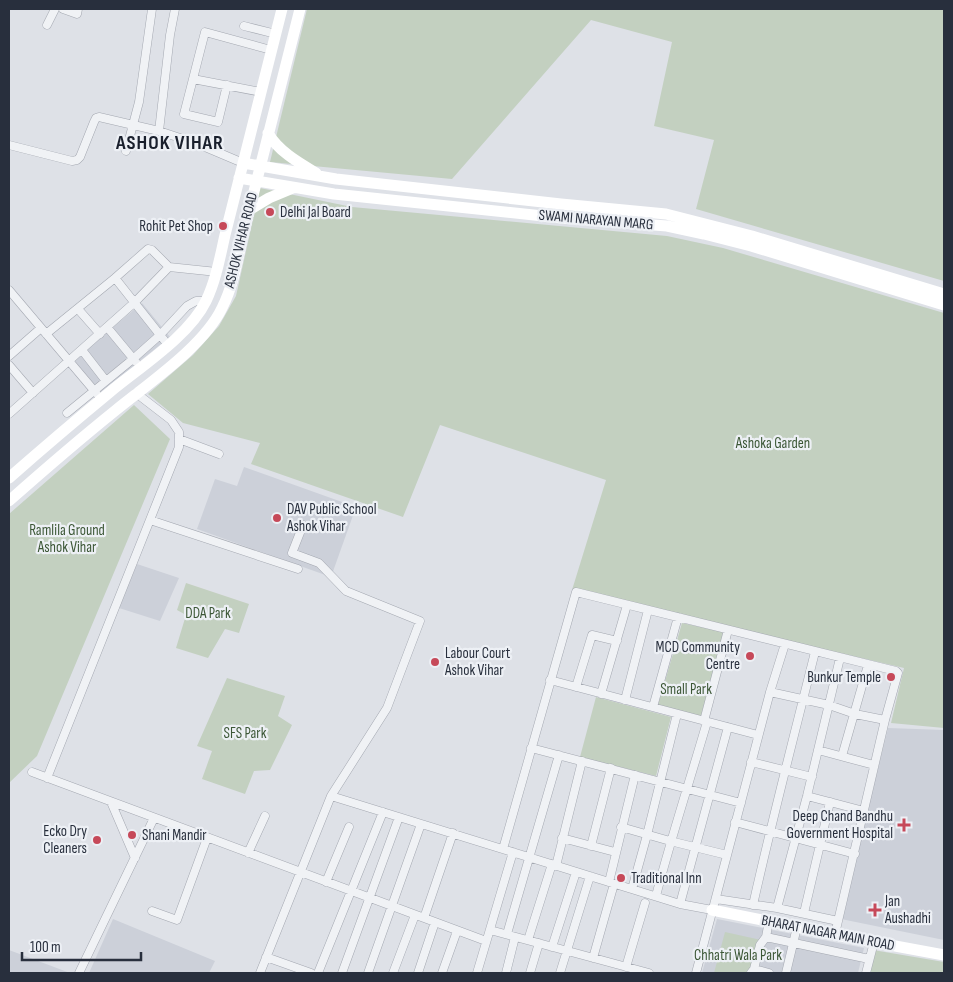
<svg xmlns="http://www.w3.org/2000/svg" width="953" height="982" font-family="'Sofia Sans Condensed',sans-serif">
  <rect width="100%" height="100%" fill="#dee1e7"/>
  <!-- built -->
  <path fill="#ccd0d9" d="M142 303 170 337 101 392 74 360Z
    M244 467 356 507 331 577 197 529 215 479 237 486Z
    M137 564 179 578 160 621 119 608Z
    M888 728 944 730V940L841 919Z
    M113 919 215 961 209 973H89Z
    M717 919 864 948 858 973H702Z
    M9 950 70 973H9Z"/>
  <!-- green -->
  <path fill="#c3d0c0" d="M307 9H944V281L696 209 714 140 654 126 672 42 591 20 452 179 270 162Z
    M260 188 352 207 667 236 723 248 944 313V728L891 723 904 668 572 590 606 480 440 425 403 517 251 464 260 443 183 423 148 394 193 355 219 326 236 296Z
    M134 405 170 439 37 756 9 783V514Z
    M186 583 249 604 239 633 225 629 208 658 176 648 186 615 177 610Z
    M682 623 724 632 701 716 658 705Z
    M227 678 285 696 278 716 292 725 270 770 254 771 245 794 202 779 212 751 197 746Z
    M596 697 671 717 656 776 580 757Z
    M725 932 761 940 752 973H714Z
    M873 950 944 962V973H867Z"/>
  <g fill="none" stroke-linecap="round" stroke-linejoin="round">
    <!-- street casing -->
    <g stroke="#a4a8b1" stroke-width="9">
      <path id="street" d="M63 9 77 14 78 9
        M47 25 55 9
        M244 26 276 34
        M193 79 261 92
        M227 85 218 122 184 114 205 32 271 50
        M159 131 170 35 175 9
        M9 145 72 161 77 160 80 157 94 122 96 118 99 117 159 131 198 144 243 163
        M126 151 139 102 152 9
        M169 267 217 272
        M9 290 97 394
        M78 309 100 334
        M107 327 136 362
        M46 334 115 278 168 345
        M82 350 106 381
        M9 356 41 328
        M9 365 33 393
        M67 413 133 359 160 335 187 306 196 301H206
        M9 414 135 302 169 267 152 250 148 249 115 278
        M179 439 219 454
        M150 520 298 569
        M550 680 758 735
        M576 687 592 635 617 641
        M770 692 829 705 855 714 885 720
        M601 694 627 605
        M625 700 648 610
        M653 707 678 617
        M704 721 728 630
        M531 748 741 803
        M818 750 874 765
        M842 756 868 665
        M751 762 812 777
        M32 772 486 941
        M47 778 179 447V432L171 420 136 393
        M331 796 680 904 712 910
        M807 796 864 811
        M111 802 135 858
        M735 822 855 854
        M621 827 670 841 727 855
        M562 838 615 852
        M591 846 611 768
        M503 849 576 592 896 671 898 673 885 720 835 934
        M248 853 265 816
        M556 866 582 761
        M326 882 349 827
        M609 882 635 775
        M632 889 647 835 677 714
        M656 896C671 838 690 780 707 722
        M716 899 777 908 838 921
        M680 904 728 727
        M753 905C772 820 794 736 815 652
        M777 908 807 796 840 658
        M152 911 177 920 207 838
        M804 913 830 802
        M424 918 453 833
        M490 930 649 973
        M507 934 559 755
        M766 937 869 959
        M528 940 552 864
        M552 947 576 872
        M266 957 311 973
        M593 958 614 884
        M626 967 645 903
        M754 969 769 973
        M79 973 154 818
        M260 973 331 796 387 708 420 621 346 591 319 563 292 553 303 525
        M318 973 383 812
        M342 973 399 817
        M368 973 421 824
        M393 973 415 915
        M418 973 435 922
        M442 973 457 931
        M477 973 513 852
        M506 973 515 937
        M530 973 539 943
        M560 973 590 876
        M696 973 770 692 785 644
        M751 973 754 969 760 945 766 937 769 921
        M786 973 797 927
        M866 973 874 942"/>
    </g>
    <!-- street -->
    <use href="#street" stroke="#f0f2f5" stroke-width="8"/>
    <!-- secondary -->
    <path stroke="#fff" stroke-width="11" d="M268 133C278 151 299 163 316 173
      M243 163 336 179 561 204 666 214 752 236 944 294
      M239 178 334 194 562 218 667 226 704 234 751 246 944 305
      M249 210 269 198 293 188
      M9 478C42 449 76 420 110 392 140 367 189 336 206 301 216 280 220 257 225 235L282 9
      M9 501C44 470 80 439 116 410 149 383 204 346 222 308 233 286 237 263 242 239L300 9
      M712 910 841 936 944 955"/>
  </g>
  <!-- markers -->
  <g fill="#c64959" stroke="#edf0f5" stroke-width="2">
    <circle cx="270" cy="212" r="5"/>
    <circle cx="223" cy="226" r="5"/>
    <circle cx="277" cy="518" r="5"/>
    <circle cx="750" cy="656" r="5"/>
    <circle cx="435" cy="662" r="5"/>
    <circle cx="891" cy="677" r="5"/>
    <path d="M901.5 817.5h5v5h5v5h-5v5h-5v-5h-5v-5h5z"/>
    <circle cx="132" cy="835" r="5"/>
    <circle cx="97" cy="840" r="5"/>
    <circle cx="621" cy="878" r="5"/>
    <path d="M872.5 902.5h5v5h5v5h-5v5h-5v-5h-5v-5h5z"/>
  </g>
  <g text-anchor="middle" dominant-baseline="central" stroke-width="4.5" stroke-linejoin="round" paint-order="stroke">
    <!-- poi labels -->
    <g font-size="15" fill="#282f3d" stroke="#edf0f5" text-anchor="start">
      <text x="280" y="212">Delhi Jal Board</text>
      <text x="213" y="226" text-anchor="end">Rohit Pet Shop</text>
      <text x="287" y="509">DAV Public School<tspan x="287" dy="17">Ashok Vihar</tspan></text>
      <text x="740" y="647" text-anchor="end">MCD Community<tspan x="740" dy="17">Centre</tspan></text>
      <text x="445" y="653">Labour Court<tspan x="445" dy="17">Ashok Vihar</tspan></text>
      <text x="881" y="677" text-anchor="end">Bunkur Temple</text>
      <text x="893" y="816" text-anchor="end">Deep Chand Bandhu<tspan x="893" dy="17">Government Hospital</tspan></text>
      <text x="87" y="831" text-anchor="end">Ecko Dry<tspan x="87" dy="17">Cleaners</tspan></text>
      <text x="142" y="835">Shani Mandir</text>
      <text x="631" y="878">Traditional Inn</text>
      <text x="885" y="901">Jan<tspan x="885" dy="17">Aushadhi</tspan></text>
    </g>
    <!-- street labels -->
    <g font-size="15" fill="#282f3d" stroke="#edf0f5">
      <text transform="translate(596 220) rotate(5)">SWAMI NARAYAN MARG</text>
      <text transform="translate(241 240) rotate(-76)">ASHOK VIHAR ROAD</text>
      <text transform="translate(828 933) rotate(11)">BHARAT NAGAR MAIN ROAD</text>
    </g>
    <!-- park labels -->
    <g font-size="15" fill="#3c5736" stroke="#edf0f5">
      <text x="773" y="443">Ashoka Garden</text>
      <text x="67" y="530">Ramlila Ground<tspan x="67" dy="17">Ashok Vihar</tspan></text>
      <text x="208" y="613">DDA Park</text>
      <text x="686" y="689">Small Park</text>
      <text x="245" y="733">SFS Park</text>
      <text x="738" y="955">Chhatri Wala Park</text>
    </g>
    <!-- district labels -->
    <g font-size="20" font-weight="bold" letter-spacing="1" fill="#1a202d" stroke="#edf0f5">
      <text x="170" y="143">ASHOK VIHAR</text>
    </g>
  </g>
  <!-- border -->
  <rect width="953" height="982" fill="none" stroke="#282f3d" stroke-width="20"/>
  <!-- scale -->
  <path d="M22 952v8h119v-8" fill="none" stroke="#282f3d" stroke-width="2.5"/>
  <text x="30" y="952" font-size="15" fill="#282f3d" stroke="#edf0f5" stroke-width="4" paint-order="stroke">100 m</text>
</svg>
